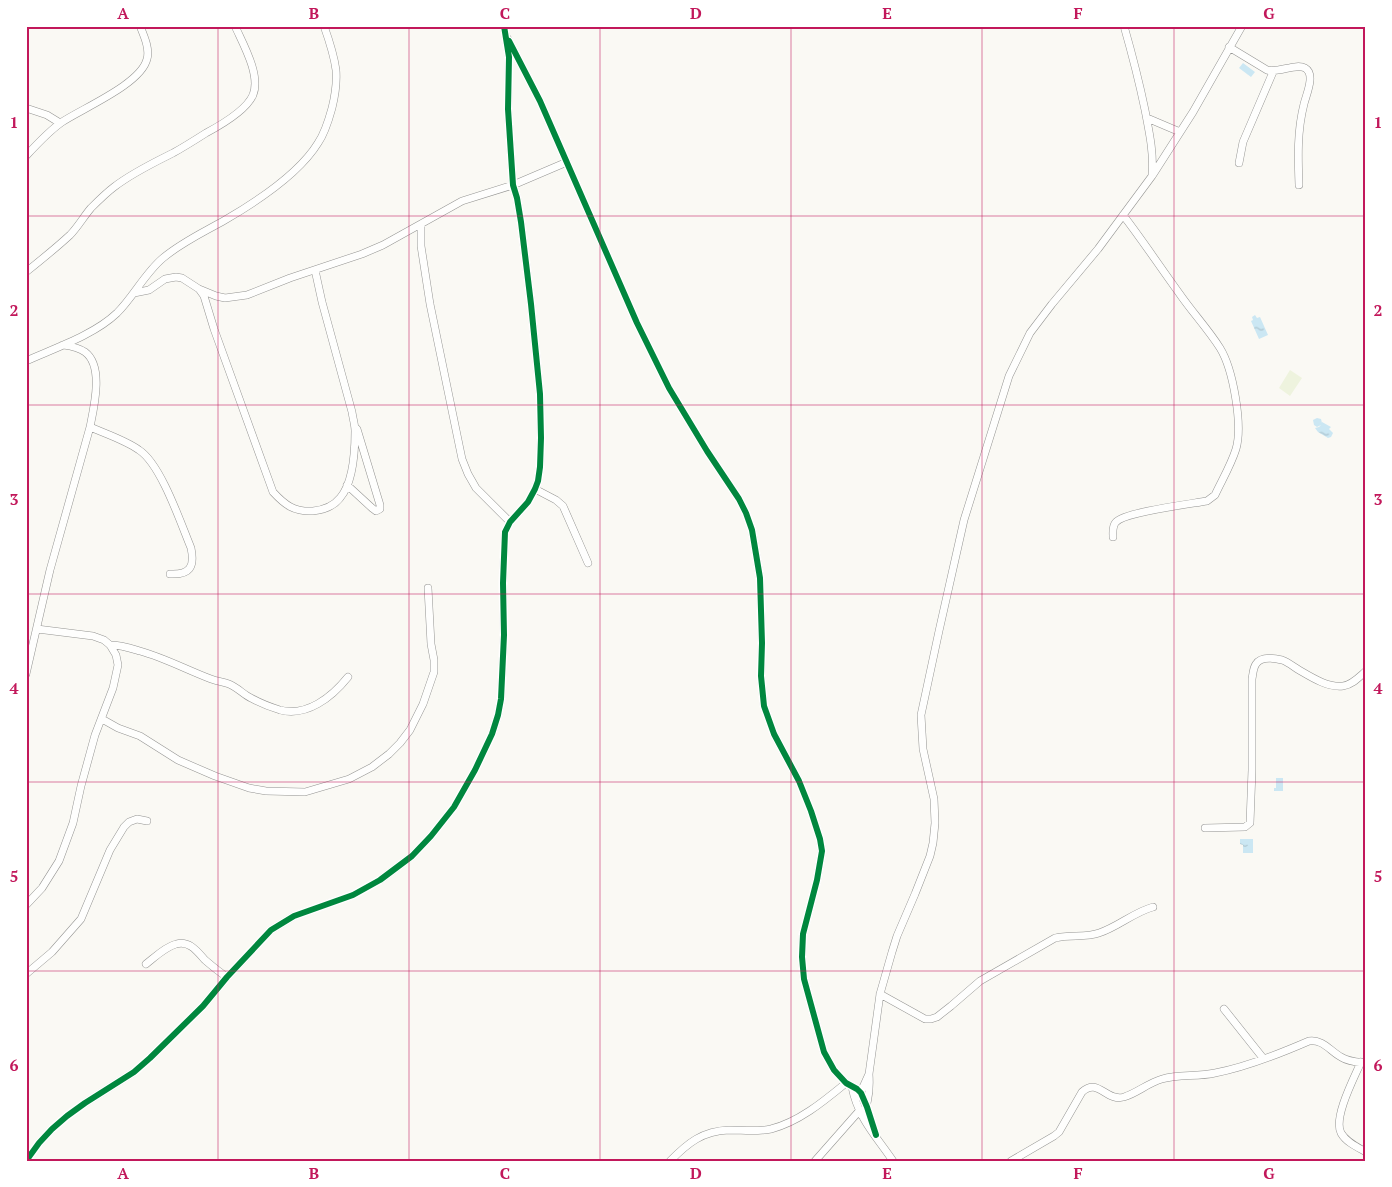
<svg xmlns="http://www.w3.org/2000/svg" width="1392" height="1187" font-family="'PT Serif',serif">
  <defs>
    <pattern id="water-ripples" width="26" height="14" patternUnits="userSpaceOnUse" patternTransform="scale(1.25)"><rect width="26" height="14" fill="#cbe7f3"/><path d="M2 4q2-2 4 0t4 0M15 11q2-2 4 0t4 0" fill="none" stroke="#adc5cf"/></pattern>
  </defs>
  <rect width="100%" height="100%" fill="#faf9f4"/>
  <!-- pitch -->
  <path fill="#eef3de" d="M1290 370 1302 378 1290 396 1279 388Z"/>
  <!-- water -->
  <path fill="url(#water-ripples)" d="M1243 63 1255 72 1251 77 1239 68Z
    M1255 315 1257 318 1260 317 1268 335 1259 339 1251 321 1253 320 1252 317Z
    M1317 418 1321 419 1322 423V422L1331 427 1329 429 1333 433 1331 437 1328 438 1318 432 1315 428 1319 427 1321 425 1317 427 1314 425 1313 420Z
    M1276 778H1283V791H1274V788H1276Z
    M1240 839H1253V853H1243V845L1240 844Z"/>
  <g fill="none" stroke-linecap="round" stroke-linejoin="round">
    <!-- minor casing -->
    <g stroke="#949492" stroke-width="8">
      <path id="minor" d="M1124 26C1132 54 1139 81 1145 110 1149 131 1154 153 1152 175
        M508 39 540 101 637 323 669 388 707 451 739 499 746 513 752 530 760 578 762 643 761 676 764 706 774 734 799 781 811 811 820 839 822 851 817 880 803 934 802 957 804 979 824 1052 834 1070 846 1083 857 1089 861 1093 867 1107 876 1135
        M1229 47 1267 70C1279 73 1296 63 1305 68 1316 74 1306 95 1304 104 1297 131 1298 158 1299 185
        M26 108 47 115 60 123
        M1147 118 1180 132
        M26 156C37 144 49 131 62 122 83 108 141 84 147 59 150 49 144 36 140 26
        M1239 163 1243 142 1273 72
        M421 225V246L430 304 462 459 468 474 476 488 510 522
        M26 272C41 260 56 248 70 235 78 227 84 216 91 208 98 201 106 193 114 187 132 173 153 163 173 153 184 147 195 140 206 133 221 125 246 111 253 95 261 75 243 44 235 26
        M199 289 204 296 214 329 273 492C285 505 294 512 313 511 323 510 333 507 340 498 353 483 355 451 355 431 355 425 353 419 352 412L322 302 315 270
        M134 293 149 290 165 279 176 277 182 278 199 289 216 296 225 298 247 295 290 278 362 254 383 245 462 201 513 185 567 162
        M26 361C55 348 94 335 117 313 134 296 145 273 163 258 182 242 204 232 225 220 256 202 299 174 318 143 325 133 329 119 332 108 335 96 337 83 336 70 334 55 329 40 324 26
        M90 427C106 434 125 440 139 450 161 464 181 524 191 548 195 567 190 575 170 574
        M347 485 372 508 376 511 380 509V505L357 429
        M535 489 556 500 563 506 588 563
        M1113 537C1113 532 1112 526 1116 522 1125 512 1190 504 1207 501L1215 495C1222 480 1231 465 1236 449 1243 425 1233 369 1220 348 1208 329 1192 312 1179 293 1160 267 1143 241 1123 215
        M110 645C121 645 130 648 140 651 165 658 187 670 211 679 216 681 223 682 229 684 237 687 244 695 251 698 260 703 270 707 280 710 307 717 332 697 348 677
        M26 674 50 570 90 427C94 407 104 366 85 352 78 347 70 346 63 345
        M102 719 118 728 140 736 178 760 215 776 249 788 266 791 305 792 349 779 372 767 389 754 400 743 410 730 423 704 434 672V660L431 644 428 588
        M1205 828 1245 827 1250 823 1252 770V679C1253 674 1253 668 1256 664 1261 656 1274 658 1282 660 1288 662 1294 667 1299 670 1311 677 1328 688 1343 686 1352 685 1359 677 1366 671
        M26 905 42 888 59 861 73 823 81 786 95 735 113 688 118 665 116 655 110 645 104 640 93 636 37 629
        M146 964C155 957 165 947 176 944 189 940 197 951 205 960 212 966 219 972 227 977
        M26 974 52 952 81 919 110 850 124 827 129 822 137 819 147 821
        M880 994 925 1019H931L937 1017 951 1006 980 981 1055 938C1070 934 1085 938 1099 933 1118 927 1134 912 1153 907
        M1224 1009 1263 1058
        M1361 1062C1354 1078 1333 1118 1341 1133 1346 1142 1357 1147 1366 1152
        M852 1087C858 1118 876 1136 893 1161
        M859 1096 869 1074
        M862 1116C869 1103 870 1088 869 1074L880 994 892 952 897 936 915 894 930 856 933 843 935 823 934 799 923 749 921 715 939 631 964 520 1009 376 1030 333 1052 304 1098 249 1152 176 1193 112 1242 26
        M26 1161 39 1143 52 1129 67 1116 85 1103 134 1072 150 1058 203 1006 227 977 271 930 294 916 353 895 380 880 412 856 431 836 454 807 475 770 492 734 498 715 501 699 504 635 503 583 505 532 510 522 528 502 535 489 538 481 540 467 541 438 540 394 531 304 521 222 517 198 513 185 508 109 509 57 504 26
        M670 1161C688 1143 702 1131 729 1130 743 1130 757 1132 771 1129 799 1122 824 1101 846 1083
        M815 1161 860 1110
        M1011 1161 1054 1136 1059 1132 1082 1092C1098 1077 1106 1102 1124 1097 1137 1093 1148 1083 1162 1079 1179 1074 1197 1077 1215 1073 1247 1067 1279 1054 1309 1041 1323 1039 1330 1051 1341 1057 1349 1062 1357 1062 1366 1063"/>
    </g>
    <!-- minor -->
    <use href="#minor" stroke="#fefefd" stroke-width="7"/>
    <!-- cycleway casing -->
    <g stroke="#fff" stroke-width="9">
      <path id="cycleway" d="M509 41 540 101 637 323 669 388 707 451 739 499 746 513 752 530 760 578 762 643 761 676 764 706 774 734 799 781 811 811 820 839 822 851 817 880 803 934 802 957 804 979 824 1052 834 1070 846 1083 857 1089 861 1093 867 1107 876 1135
        M26 1161 39 1143 52 1129 67 1116 85 1103 134 1072 150 1058 203 1006 227 977 271 930 294 916 353 895 380 880 412 856 431 836 454 807 475 770 492 734 498 715 501 699 504 635 503 583 505 532 510 522 528 502 535 489 538 481 540 467 541 438 540 394 531 304 521 222 517 198 513 185 508 109 509 57 504 26"/>
    </g>
    <!-- cycleway -->
    <use href="#cycleway" stroke="#00873e" stroke-width="6"/>
  </g>
  <!-- grid -->
  <path fill="none" stroke="#c2185b" stroke-width="1" stroke-opacity="0.55" d="M218 26V1161M409 26V1161M600 26V1161M791 26V1161M982 26V1161M1174 26V1161M26 216H1366M26 405H1366M26 594H1366M26 782H1366M26 971H1366"/>
  <!-- border -->
  <rect width="1392" height="1187" fill="none" stroke="#ffffff" stroke-width="55"/>
  <rect x="28" y="28" width="1336" height="1132" fill="none" stroke="#c2185b" stroke-width="2"/>
  <g font-size="16" text-anchor="middle" font-weight="bold" fill="#c2185b">
    <text x="123" y="19">A</text>
    <text x="314" y="19">B</text>
    <text x="505" y="19">C</text>
    <text x="696" y="19">D</text>
    <text x="887" y="19">E</text>
    <text x="1078" y="19">F</text>
    <text x="1269" y="19">G</text>
    <text x="14" y="128">1</text>
    <text x="1378" y="128">1</text>
    <text x="14" y="316">2</text>
    <text x="1378" y="316">2</text>
    <text x="14" y="505">3</text>
    <text x="1378" y="505">3</text>
    <text x="14" y="694">4</text>
    <text x="1378" y="694">4</text>
    <text x="14" y="882">5</text>
    <text x="1378" y="882">5</text>
    <text x="14" y="1071">6</text>
    <text x="1378" y="1071">6</text>
    <text x="123" y="1179">A</text>
    <text x="314" y="1179">B</text>
    <text x="505" y="1179">C</text>
    <text x="696" y="1179">D</text>
    <text x="887" y="1179">E</text>
    <text x="1078" y="1179">F</text>
    <text x="1269" y="1179">G</text>
  </g>
</svg>
